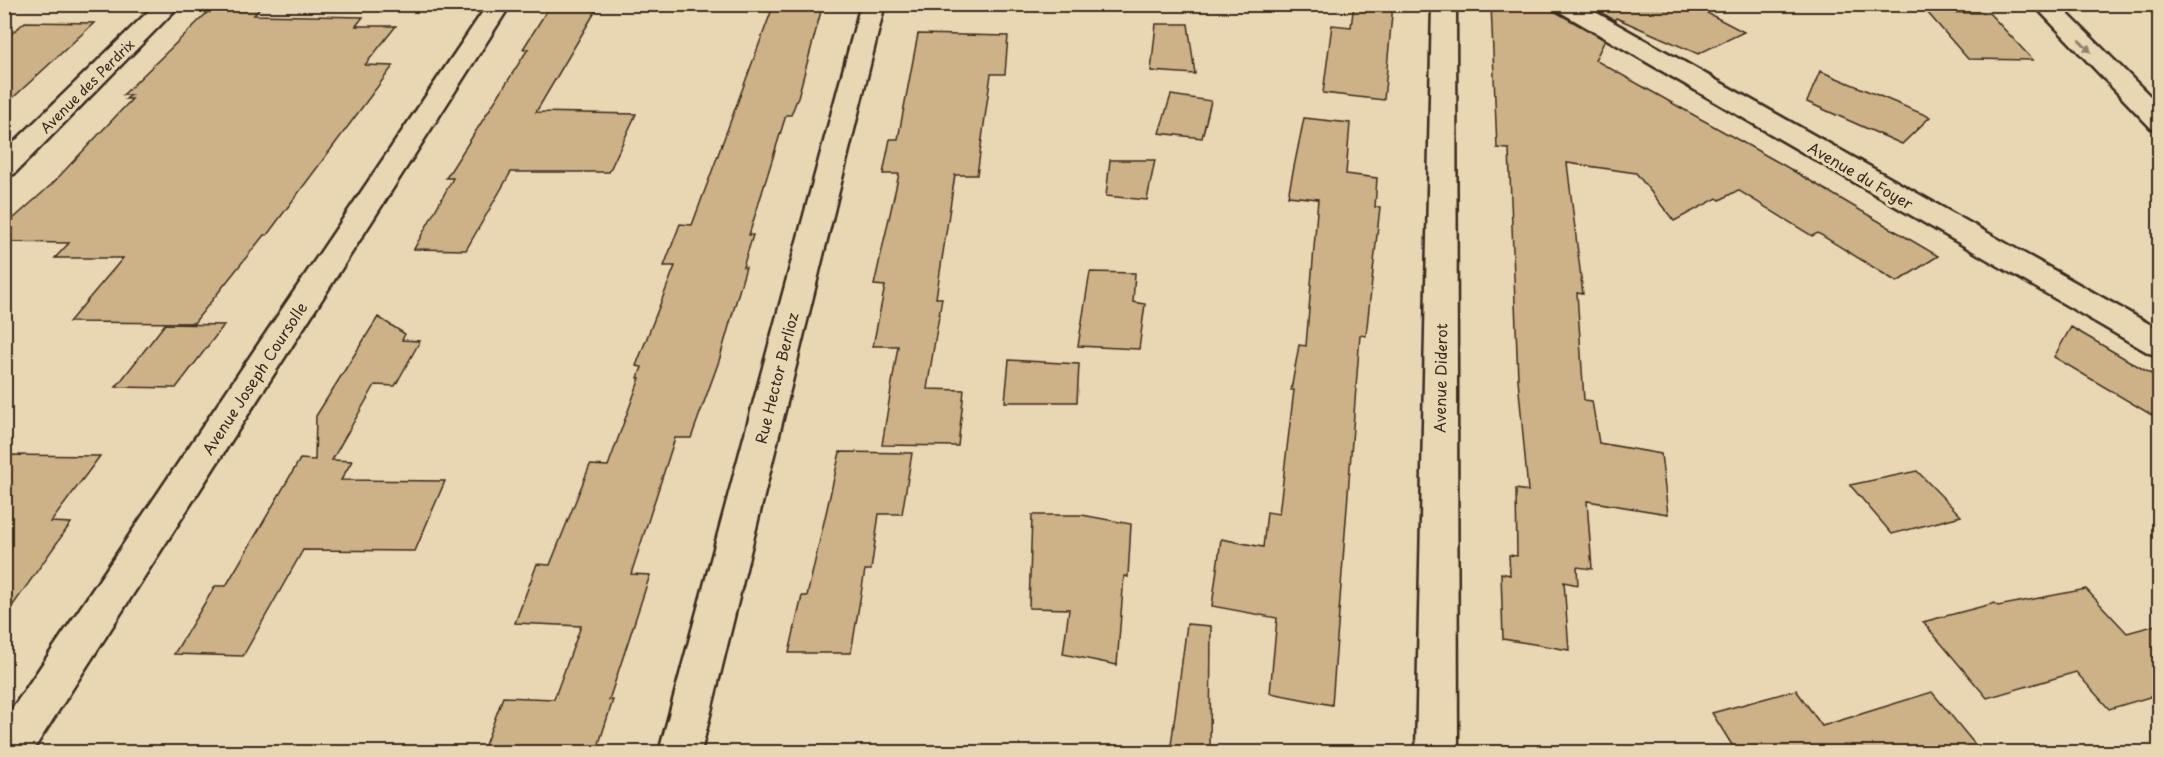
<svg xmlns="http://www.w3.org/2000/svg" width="2164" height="757" font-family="'Playpen Sans',sans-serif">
  <rect width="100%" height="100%" fill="#e9d7b4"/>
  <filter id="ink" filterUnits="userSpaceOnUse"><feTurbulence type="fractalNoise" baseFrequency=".0167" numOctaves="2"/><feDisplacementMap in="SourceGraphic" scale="12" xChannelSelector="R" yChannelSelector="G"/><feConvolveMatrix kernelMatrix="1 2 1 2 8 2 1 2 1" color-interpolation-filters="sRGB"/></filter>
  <g filter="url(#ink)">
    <!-- building -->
    <path fill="#ccb286" stroke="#3b2a1e" stroke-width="1.5" d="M774 4H823L798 97 791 115H786L749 235H753L743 267H746L719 361 691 438H675L631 574 650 575 609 700H613L596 753H482L503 697 554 699 581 626 515 623 537 564 550 565 590 465 608 466 640 378H638L642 367 636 366 675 266H664L680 224 692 225Z
      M1354 4H1393L1384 100 1323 93 1332 25 1351 27Z
      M1491 4H1550L1554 11 1605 40 1595 60 1785 166 1938 256 1897 282 1818 233 1812 236 1738 190 1720 200 1717 198 1674 221 1636 173 1567 163 1583 294 1577 293 1584 400 1592 401 1599 443 1661 454 1668 514 1587 501 1592 569 1577 567 1578 585 1564 582 1569 650 1503 639 1501 573 1510 575 1509 555 1517 556 1516 489 1528 491 1518 379 1509 149 1497 148Z
      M1586 4H1690L1744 32 1698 54 1616 18 1614 20Z
      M215 5 262 6 254 15 363 17 356 26H396L365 65 393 66 267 235H264L194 323 69 322 123 258H55L69 243 4 242V227L51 185 132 99H126L131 95H123Z
      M549 7H598L536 112 636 114 609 172H511L466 250 414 249 453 178H446L528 49H523Z
      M1927 12 1989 13 2033 60 1968 59Z
      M25 22 94 23 4 106V40Z
      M1156 24H1188L1195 74 1151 71Z
      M918 34 1008 36 1005 74H991L977 175H955L936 298H942L927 389 964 390 958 446 882 445 898 346H873L885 286 874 285 899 174H883L890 139H898Z
      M1820 71 1930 117 1902 144 1807 102Z
      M1171 95 1211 101 1202 138 1159 133Z
      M1304 118 1350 123 1346 174 1377 178 1375 207H1380L1366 336 1360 335 1332 705 1270 693 1277 618 1212 606 1221 539 1263 547 1267 512 1279 514 1294 390H1291L1299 345 1306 346 1318 199 1288 196Z
      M1110 160H1155L1147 200 1106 196Z
      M1090 272 1135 273 1133 302 1145 304 1139 349 1078 346Z
      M378 317 405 334 402 340 420 341 395 386 375 385 332 460 352 461 341 480 445 481 415 551 303 550 243 656 174 654 215 586H226L300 459 315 460 316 416Z
      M165 324 224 325 176 388 116 387Z
      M2071 327 2160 379V420L2054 357Z
      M1009 360 1079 364 1077 402H1005Z
      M840 452 912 453 902 514H879L871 570H865L851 653H789L802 596H807Z
      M4 455 100 456 51 522 71 523 4 618Z
      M1917 471 1961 516 1892 534 1850 485Z
      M1032 515H1082L1131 524 1128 577 1124 576 1117 665 1063 654 1069 609 1029 608Z
      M2086 589 2127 633 2160 624V694L2109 709 2076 672 1987 698 1923 622 1995 603 1998 606Z
      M1187 624 1211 626 1210 753H1170Z
      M1796 690 1822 726 1932 692 1982 753H1737L1712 713Z"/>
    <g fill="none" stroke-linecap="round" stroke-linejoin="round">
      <!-- street casing -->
      <g stroke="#3b2a1e" stroke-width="5">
        <path id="street" d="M156 4H181L14 174 4 176V152Z
          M488 4H511L32 752H4V721Z
          M861 4H885L701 752H659Z
          M1432 4H1456L1458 752H1416Z
          M1552 4H1581L2160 330V356L2149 353 1555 9Z
          M2033 4H2058L2160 106V130L2151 128Z"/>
      </g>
      <!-- street -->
      <use href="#street" fill="#e9d7b4" fill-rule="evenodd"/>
    </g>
    <!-- one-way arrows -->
    <defs><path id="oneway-solid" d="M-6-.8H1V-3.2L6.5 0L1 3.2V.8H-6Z" transform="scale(1.5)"/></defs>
    <use fill="#928069" href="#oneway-solid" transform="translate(2085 46) rotate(45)"/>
  </g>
  <g text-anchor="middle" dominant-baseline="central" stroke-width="6" stroke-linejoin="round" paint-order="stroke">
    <!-- far-street labels -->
    <g font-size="14" fill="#3b2a1e" stroke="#e9d7b4">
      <text transform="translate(87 86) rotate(-45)">Avenue des Perdrix</text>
    </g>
    <!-- street labels -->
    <g font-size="15" fill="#3b2a1e" stroke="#e9d7b4">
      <text transform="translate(1861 175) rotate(30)">Avenue du Foyer</text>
      <text transform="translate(254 378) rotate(-57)">Avenue Joseph Coursolle</text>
      <text transform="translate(776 378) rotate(-76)">Rue Hector Berlioz</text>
      <text transform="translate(1440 378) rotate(-89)">Avenue Diderot</text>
    </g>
  </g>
  <!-- margin -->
  <rect width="2164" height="757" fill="none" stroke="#e9d7b4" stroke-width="24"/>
  <rect x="12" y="12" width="2140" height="733" fill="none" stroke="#3b2a1e" stroke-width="2" filter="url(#ink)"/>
</svg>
